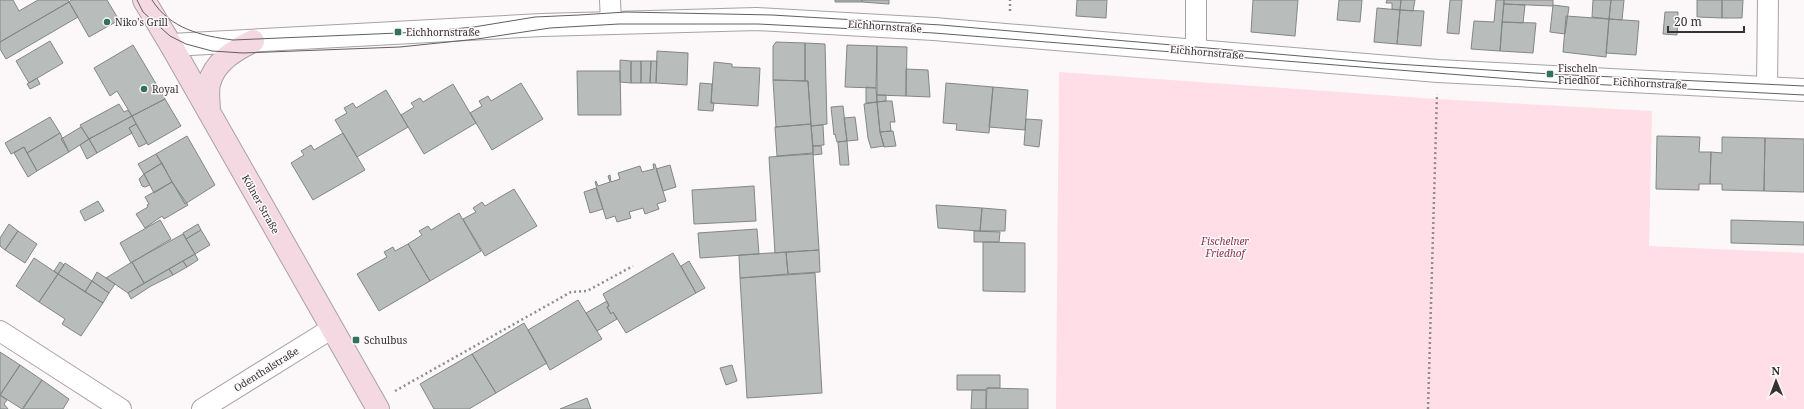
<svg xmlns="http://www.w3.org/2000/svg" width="1804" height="409" font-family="'Noto Serif',serif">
  <rect width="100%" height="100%" fill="#fcf7f8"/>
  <!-- green -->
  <path fill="#ffdee7" d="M1059 72 1436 99 1652 111 1649 246 1804 253V409H1056Z"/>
  <!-- building -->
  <path fill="#b8bdbb" stroke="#828785" d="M0 0H13L19 11 38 0H68L69 2 0 42Z
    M71 0H107L119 20 89 37 69 2Z
    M835 0H862V2H835Z
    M862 0H889V4L862 2Z
    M1077 0H1107L1106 18 1076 16Z
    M1253 0H1298L1295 36 1251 32Z
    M1339 0H1362L1360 22 1337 20Z
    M1387 0H1401L1400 10 1392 9V3H1386Z
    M1401 0H1415L1413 11 1400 10Z
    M1450 0H1462L1459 34 1447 33Z
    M1496 0H1504L1500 51 1471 49 1474 21 1494 22Z
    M1504 0H1553V6L1504 4Z
    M1593 0H1611L1609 19 1592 17Z
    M1611 0H1624L1622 20 1609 19Z
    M1697 0H1722V18L1697 17Z
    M1722 0H1743L1742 18H1722Z
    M69 2 78 17 6 59 0 49V42Z
    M1504 4 1525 5 1523 23 1502 22Z
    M1553 5 1569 7 1565 34 1550 32Z
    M1377 8 1400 10 1397 44 1374 42Z
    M1400 10 1424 11 1421 46 1397 44Z
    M1665 12H1678L1677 35 1663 34Z
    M1566 16 1609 19 1606 57 1563 52Z
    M1609 19 1639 21 1636 55 1606 53Z
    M1502 22 1536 23 1533 53 1500 51Z
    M50 41 63 63 29 83 16 61Z
    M776 42 805 43V81L773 80V46Z
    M805 43 825 44 827 124 811 126 808 81H805Z
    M133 45 165 99 132 116 117 91 110 96 94 68Z
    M847 45 877 46 876 88 845 87Z
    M877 46 907 47 906 96 877 95Z
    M657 51 688 53 687 85 656 83Z
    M620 60 631 61V83L620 82Z
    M631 61H641V83H631Z
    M641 61H651L650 83H641Z
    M651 61H657L656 83H650Z
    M714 62 732 64V67L760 68 758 106 711 103Z
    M906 69 928 70 930 97 906 96Z
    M577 71H620L621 115H578Z
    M37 78 40 84 30 89 27 84Z
    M773 80 808 81 811 124 776 127Z
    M521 83 543 119 492 150 470 113 482 106 479 101 488 96 491 101Z
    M700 83 712 84 711 103H714L713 111 698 110Z
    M946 83 993 87 989 133 956 130 957 124 943 123Z
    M453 84 476 123 424 154 401 115 414 107 411 103 420 98 423 102Z
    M866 87 876 88 877 102 866 103Z
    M993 87 1028 90 1025 130 989 127Z
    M386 90 408 127 357 157 335 120 347 113 344 108 353 103 356 108Z
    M877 95H886V101L877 102Z
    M165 99 181 126 148 145 132 116Z
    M886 101H892L895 122H890L891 131 880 132 877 102Z
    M877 102 880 132 884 146 871 148 868 138 864 104Z
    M119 104 124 112 128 110 132 116 89 139 80 125Z
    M843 106 847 141 837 142 835 134 834 135 831 107Z
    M132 116 136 124 129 128 132 133 97 153 89 139Z
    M50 117 60 133 27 153 24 147 11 154 5 143Z
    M855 117 858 140 847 141 844 118Z
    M1026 119 1042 120 1039 147 1024 145Z
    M136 124 147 143 139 147 129 128Z
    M811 124 813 153 777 156 775 127Z
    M823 125 824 145 813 146 811 126Z
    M81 127 89 139 69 152 61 139Z
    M891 131H893L896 146 884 147 880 132Z
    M60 133 69 152 37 171 27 153Z
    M343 133 365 170 313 200 291 163 304 155 301 151 311 145 314 150Z
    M187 136 215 185 185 204 156 154Z
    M1657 136 1700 137 1699 152H1711L1710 184H1699V190L1656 189Z
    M1722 137 1765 138 1764 191 1722 190V184H1710L1711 152 1722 153Z
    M1765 138 1804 139V192L1764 191Z
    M89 139 97 153 87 159 80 145Z
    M847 141 849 165H840L838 142Z
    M813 146H821L822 154 813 155Z
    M24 147 37 171 28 177 14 153Z
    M156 154 162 163 144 174 138 164Z
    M813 154 819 250 775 253 769 157Z
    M162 163 172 182 154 193 144 174Z
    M653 164H655L666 201 657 204 659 209 645 214 643 208 629 212 631 218 617 222 615 216 606 219 595 182 596 181 598 186 610 182 608 176 610 175 611 182 620 179 618 173 640 166 642 172 654 169Z
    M670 165 676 187 663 191 656 169Z
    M144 174 150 185 145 187 142 186 139 179Z
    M172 182 188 205 164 219 162 216 145 228 136 214 148 207 147 205 149 204 145 197Z
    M754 186 756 221 694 224 692 190Z
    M596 188 603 209 590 213 584 192Z
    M514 189 537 226 485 256 463 219 476 212 473 208 482 202 485 206Z
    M98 201 104 211 85 221 80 211Z
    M936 205 982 208 980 231 938 228Z
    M982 208 1006 210 1005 231H980Z
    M459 213 481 251 430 281 408 244 422 235 419 231 428 226 431 230Z
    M160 220 171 239 131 263 120 243Z
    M1731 220 1804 222V245L1731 243Z
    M9 224 18 231 5 250 0 246V238Z
    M198 224 201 230 186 239 183 233Z
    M757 229 759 254 700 258 698 233Z
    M201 230 210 245 195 254 186 239Z
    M18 231 37 244 25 263 5 250Z
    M974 231 1000 232 999 242H974Z
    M183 234 195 254 144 283 132 262Z
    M983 242 1025 243V292L983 291Z
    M408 244 430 281 379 311 357 274 387 257 384 252 393 247 395 251Z
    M819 250 820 272 788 274 786 252Z
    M786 252 788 274 740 278 739 255Z
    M673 253 696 293 626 333 613 312 611 314 607 307 609 306 603 294Z
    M195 254 198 260 187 267 183 261Z
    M34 258 58 274 39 302 16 286Z
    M183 261 187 267 173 275 169 269Z
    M689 261 705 288 696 293 681 266Z
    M60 262 64 265 58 274 54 271Z
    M132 262 144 283 128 293 106 278Z
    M65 263 92 281 85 292 58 274Z
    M169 269 173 275 151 286 131 299 128 293Z
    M97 272 115 284 109 293 92 281Z
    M815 273 822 393 747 398 740 278Z
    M58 274 103 303 81 336 62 324 65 319 39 302Z
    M92 281 109 293 103 303 85 292Z
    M578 300 602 339 550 370 528 330Z
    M607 301 609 306 607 307 611 314 613 312 617 319 597 331 586 313Z
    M524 323 547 363 496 393 472 354Z
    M0 352 20 365 0 395Z
    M472 354 496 393 469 409H434L420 384Z
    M20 365 42 380 22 409 0 395Z
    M732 365 737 381 726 385 720 368Z
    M957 375H1000V388H987L986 390H957Z
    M42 380 69 399 63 409H23Z
    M987 388 1028 389V409H986Z
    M972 390H986V409H971Z
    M0 395 7 400 4 404 8 409H0Z
    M587 398 591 409H560Z"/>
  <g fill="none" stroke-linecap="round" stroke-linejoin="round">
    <!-- minor casing -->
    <g stroke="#a7a2a3" stroke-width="22">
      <path id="minor" d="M610 0 611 22
        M1196 51V0
        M1767 89 1768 0
        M0 331 121 409
        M202 409 331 329"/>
    </g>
    <!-- tertiary casing -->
    <g stroke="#a7a2a3" stroke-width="24">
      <path id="tertiary" d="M171 45 542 25 757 19 934 29 1438 71 1804 90"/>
    </g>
    <!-- secondary casing -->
    <g stroke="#a7a2a3" stroke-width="24">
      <path id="secondary" d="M144 0 171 45 378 409
        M209 112C209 103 207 92 209 84 214 62 235 50 253 41"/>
    </g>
    <!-- path -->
    <path stroke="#908d8e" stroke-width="2.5" stroke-dasharray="2 3" stroke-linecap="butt" d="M1010 11V0
      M395 391 571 292 587 291 633 266
      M1428 409 1437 94"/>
    <!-- minor -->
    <use href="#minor" stroke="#fff" stroke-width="20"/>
    <!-- tertiary -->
    <use href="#tertiary" stroke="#fff" stroke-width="22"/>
    <!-- secondary -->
    <use href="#secondary" stroke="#f5d9e2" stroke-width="22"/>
    <!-- tram -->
    <path stroke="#625f60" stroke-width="1" d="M137 0 143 12 170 36 186 44 212 51 243 53 400 47 477 39 550 28 619 24H758L934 33 1549 82 1804 95
      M152 0C170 29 202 36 233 40L422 32 474 27 535 17 579 15 626 12 772 15 941 25 1381 63 1550 74 1804 86"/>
  </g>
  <!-- markers -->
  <g fill="#32715e" stroke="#fcf7f8" stroke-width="1.5">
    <circle cx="107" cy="22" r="4"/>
    <rect x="394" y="28" width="8" height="8" rx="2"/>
    <rect x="1546" y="70" width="8" height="8" rx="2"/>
    <circle cx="144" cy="89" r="4"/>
    <rect x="352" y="336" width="8" height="8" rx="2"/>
  </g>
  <g text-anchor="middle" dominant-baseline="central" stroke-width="3" stroke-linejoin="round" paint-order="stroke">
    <!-- poi labels -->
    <g font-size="10" fill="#343233" stroke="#fcf7f8" text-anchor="start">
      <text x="115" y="22">Niko's Grill</text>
      <text x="406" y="32">Eichhornstraße</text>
      <text x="1558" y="68">Fischeln<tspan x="1558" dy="12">Friedhof</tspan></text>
      <text x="152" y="89">Royal</text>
      <text x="364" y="340">Schulbus</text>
    </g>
    <!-- street labels -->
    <g font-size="10" fill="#343233" stroke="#fcf7f8">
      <text transform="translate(885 26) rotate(4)">Eichhornstraße</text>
      <text transform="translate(1207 52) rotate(5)">Eichhornstraße</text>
      <text transform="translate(1650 83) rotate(3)">Eichhornstraße</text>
      <text transform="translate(261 204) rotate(61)">Kölner Straße</text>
      <text transform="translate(266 369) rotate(-32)">Odenthalstraße</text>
    </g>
    <!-- park labels -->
    <g font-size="10" font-style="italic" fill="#863655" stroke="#fcf7f8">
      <text x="1225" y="241">Fischelner<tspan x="1225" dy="12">Friedhof</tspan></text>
    </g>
  </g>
  <!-- north arrow -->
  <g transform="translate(1776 381) rotate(359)" stroke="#fcf7f8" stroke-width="3" paint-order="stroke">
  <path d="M0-3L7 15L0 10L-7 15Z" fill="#343233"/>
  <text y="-6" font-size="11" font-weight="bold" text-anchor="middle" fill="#343233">N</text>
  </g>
  <!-- scale -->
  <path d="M1668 26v6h76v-6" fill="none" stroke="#343233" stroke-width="2"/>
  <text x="1674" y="26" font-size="12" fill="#343233" stroke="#fcf7f8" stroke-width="3" paint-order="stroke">20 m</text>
</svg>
